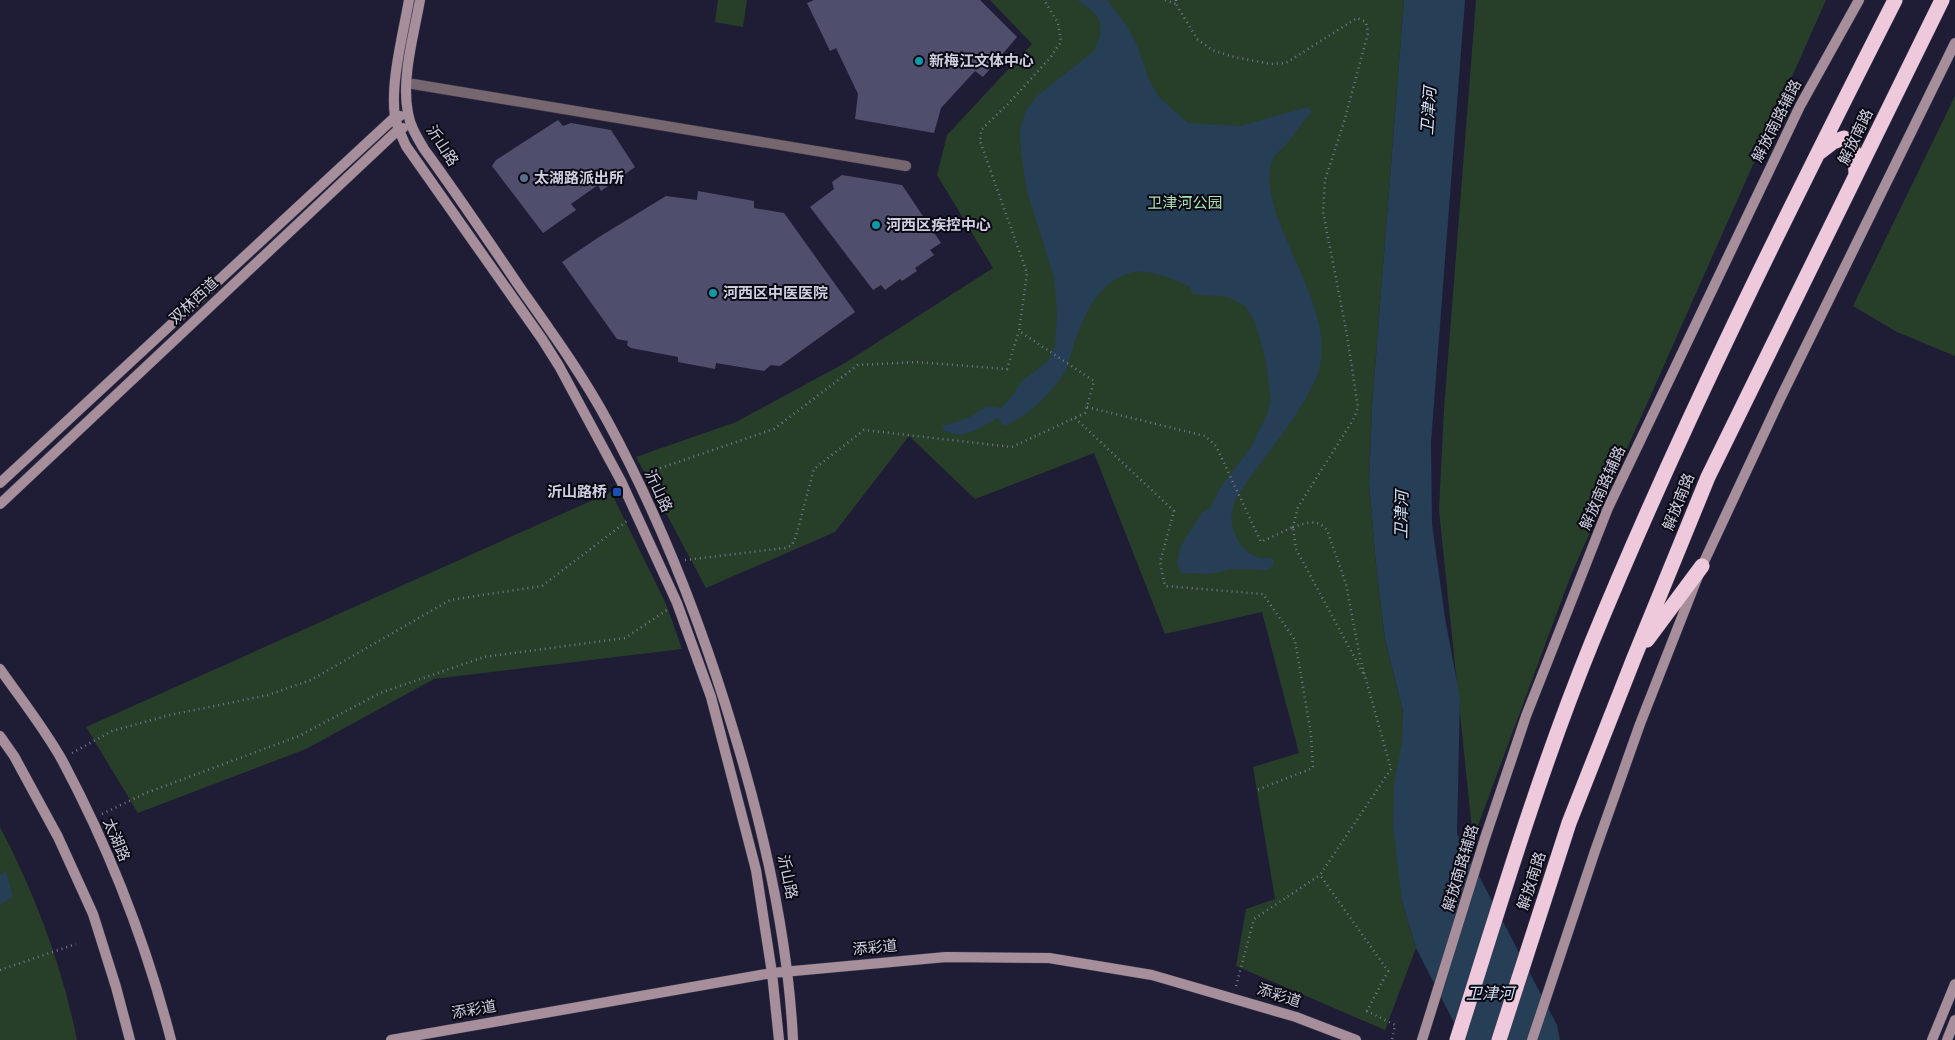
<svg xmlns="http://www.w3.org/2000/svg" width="1955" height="1040" font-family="'Source Sans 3','Noto Sans SC',sans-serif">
  <rect width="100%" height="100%" fill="#1f1d36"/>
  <!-- green -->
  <path fill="#273f29" d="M718 0H747L743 27 715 22Z
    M990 0H1404L1372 406 1369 483 1376 565 1385 639 1403 712 1402 901 1416 948 1385 1030 1236 966 1246 909 1275 899 1253 767 1299 753 1262 612 1165 634 1094 453 975 499 909 436 835 532 706 588 636 457 736 422 845 363 993 268 937 175 947 135 1032 44Z
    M1476 0H1826L1571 575 1473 839 1439 510 1444 409Z
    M1955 96V356L1897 332 1853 306Z
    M611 492 666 604 682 649 434 679 306 749 138 813 86 727Z
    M0 827C35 894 62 965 77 1040H0Z"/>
  <!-- water -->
  <path fill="#263e56" d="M1077 0H1107L1127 26 1137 45 1149 80 1159 97 1188 123 1240 126 1308 107 1312 112C1302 122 1295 134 1286 145 1282 149 1276 153 1273 158 1251 213 1338 302 1319 369 1309 403 1275 443 1254 472 1247 483 1234 497 1232 511 1229 528 1240 552 1257 557 1261 559 1268 558 1272 558L1274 563 1269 570 1235 569 1208 574 1181 573 1177 563 1181 546 1202 513 1210 508 1220 488 1251 447 1266 417 1271 400 1266 363 1261 342 1254 320 1245 306 1228 297 1193 294 1189 286C1173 280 1151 269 1134 272 1102 278 1086 310 1076 338 1072 348 1070 361 1065 371 1054 391 1026 418 1004 426L998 418 974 431 960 435 944 431 942 425C960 423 973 416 987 406L1001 408 1013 395 1021 382 1048 361 1055 345 1057 313 1054 277 1027 191 1021 153 1020 129 1026 110 1037 96 1094 51C1107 24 1101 15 1077 0Z
    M1404 0H1465L1431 442 1432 524 1445 618 1460 698 1457 834 1557 1025 1560 1040H1463L1416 948 1402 901 1393 826 1394 784 1402 743 1403 712 1385 639 1376 565 1369 483 1372 406Z
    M6 872 13 896 0 905V875Z"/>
  <!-- building -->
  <path fill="#4f4e6d" d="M814 0H980L1017 37 983 77 975 71 941 108 934 133 855 119 858 94 836 48 830 51 807 3Z
    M558 120 563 126 571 123 611 130 635 167 601 191 598 185 571 204 576 210 543 233 492 166 496 160Z
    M842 175 902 185 941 243 930 250 934 255 915 268 917 271 902 281 900 279 885 290 881 285 873 290 810 207 834 189 832 182Z
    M698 191 754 201V208L784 213 855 312 780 366 771 365 764 371 716 363 715 369 678 362V357L631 348 627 345 628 341 617 339 562 262 599 237 666 196 697 200Z"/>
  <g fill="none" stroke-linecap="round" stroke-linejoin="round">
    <!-- street casing -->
    <g stroke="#3b3951" stroke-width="11">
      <path id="street" d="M413 84 906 166"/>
    </g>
    <!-- secondary casing -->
    <g stroke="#3b3951" stroke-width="11">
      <path id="secondary" d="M409 0C403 35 390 83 395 117 397 127 402 137 406 146L542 339 559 366 621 481 677 603 711 697 756 870 772 973 779 1040
        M420 0C414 34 401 79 408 113 410 126 417 137 424 149 457 194 488 240 519 286 550 330 582 374 608 422 662 522 703 628 735 736 765 835 788 936 793 1040
        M0 483 395 117 400 116
        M0 504 399 129 403 128
        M0 669C21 699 44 728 62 760 109 848 146 943 171 1040
        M0 736 14 756 58 837 93 914 116 987 130 1040
        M391 1040 772 973 946 957 1049 958 1152 975 1296 1017 1356 1040
        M1422 1040 1485 838 1526 716 1608 508 1800 106 1859 0
        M1532 1040 1595 851 1640 724 1702 566 1780 399 1955 43
        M1932 1040 1955 984
        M1947 1040 1955 1020"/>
    </g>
    <!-- highway casing -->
    <g stroke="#3b3951" stroke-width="16">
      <path id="highway" d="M1820 152 1833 142 1844 138C1856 147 1855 159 1856 173
        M1647 640 1702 566
        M1457 1040C1499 907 1539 772 1592 642 1682 423 1788 211 1895 0
        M1499 1040 1569 823 1634 658 1708 477 1942 0"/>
    </g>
    <!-- path -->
    <path stroke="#78778c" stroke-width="2.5" stroke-dasharray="1 4" stroke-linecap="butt" d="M1165 0 1176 4
      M1176 0V4L1197 39 1212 50 1234 57 1271 64 1286 63 1357 18 1366 22 1368 33 1344 122 1325 180 1323 212 1347 335 1358 408 1353 420 1298 507 1293 527C1306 523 1317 518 1327 530L1346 584 1360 658 1391 769 1320 875 1388 971 1367 1011 1395 1025 1392 1040
      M1087 407 1205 436 1216 446 1261 542 1293 527 1296 549 1363 673
      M1075 418 1174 511 1160 562 1165 586 1263 594 1295 640 1311 734 1313 768 1257 790
      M646 473 774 429 858 365 916 362 1007 369 1019 331
      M685 560 785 548 792 545 796 536 814 469 864 430 1012 447 1085 413 1094 381 1019 331 1027 273 980 141 981 130 1008 104 1050 58 1061 42 1058 23 1044 0
      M72 753 112 731 170 715 268 695 311 680 450 600 542 586 627 521
      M102 814 146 793 299 736 380 693 484 657 625 638 667 610
      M0 970 76 944
      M1236 986 1254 919 1320 875"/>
    <!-- street -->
    <use href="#street" stroke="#76666e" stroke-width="10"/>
    <!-- secondary -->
    <use href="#secondary" stroke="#a68e9a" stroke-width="10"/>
    <!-- highway -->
    <use href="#highway" stroke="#eec8db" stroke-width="15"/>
  </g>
  <!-- markers -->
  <g fill="#0f9aa8" stroke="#0a0914" stroke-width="2">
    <circle cx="919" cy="61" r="5"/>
    <circle cx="876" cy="225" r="5"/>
    <circle cx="713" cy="293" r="5"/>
  </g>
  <circle fill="#5c6f8a" stroke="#0a0914" stroke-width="2" cx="524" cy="178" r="5"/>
  <rect fill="#1a4fb4" stroke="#0a0914" stroke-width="2" x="612" y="487" width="10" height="10" rx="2.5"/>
  <g text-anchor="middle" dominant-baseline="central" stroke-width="4" stroke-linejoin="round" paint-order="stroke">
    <!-- poi labels -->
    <g font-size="15" font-weight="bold" fill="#cfcfe0" stroke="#0a0914" text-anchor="start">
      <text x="929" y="61">新梅江文体中心</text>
      <text x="534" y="178">太湖路派出所</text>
      <text x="886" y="225">河西区疾控中心</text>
      <text x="723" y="293">河西区中医医院</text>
      <text x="607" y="492" text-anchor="end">沂山路桥</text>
    </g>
    <!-- street labels -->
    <g font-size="15" fill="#cfcfe0" stroke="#0a0914">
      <text transform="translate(1777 121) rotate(-63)">解放南路辅路</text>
      <text transform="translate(1856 137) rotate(-64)">解放南路</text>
      <text transform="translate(442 146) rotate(57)">沂山路</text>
      <text transform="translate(194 301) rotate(-43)">双林西道</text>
      <text transform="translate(1603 488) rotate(-66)">解放南路辅路</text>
      <text transform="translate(658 491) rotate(65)">沂山路</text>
      <text transform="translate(1679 502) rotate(-68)">解放南路</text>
      <text transform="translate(116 840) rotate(67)">太湖路</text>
      <text transform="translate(1461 868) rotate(-73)">解放南路辅路</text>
      <text transform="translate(787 877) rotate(78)">沂山路</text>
      <text transform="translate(1532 881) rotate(-72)">解放南路</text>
      <text transform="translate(875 948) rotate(-5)">添彩道</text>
      <text transform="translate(1279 996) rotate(18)">添彩道</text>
      <text transform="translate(474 1010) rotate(-10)">添彩道</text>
    </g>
    <!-- park labels -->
    <g font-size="15" fill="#aee0b2" stroke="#0a0914">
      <text x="1185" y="203">卫津河公园</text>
    </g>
    <!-- water labels -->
    <g font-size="16" font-style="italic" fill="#d0e2f5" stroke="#0a0914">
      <text transform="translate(1429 111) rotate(-86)">卫津河</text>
      <text transform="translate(1402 515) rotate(-89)">卫津河</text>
      <text x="1490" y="994">卫津河</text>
    </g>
  </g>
</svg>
